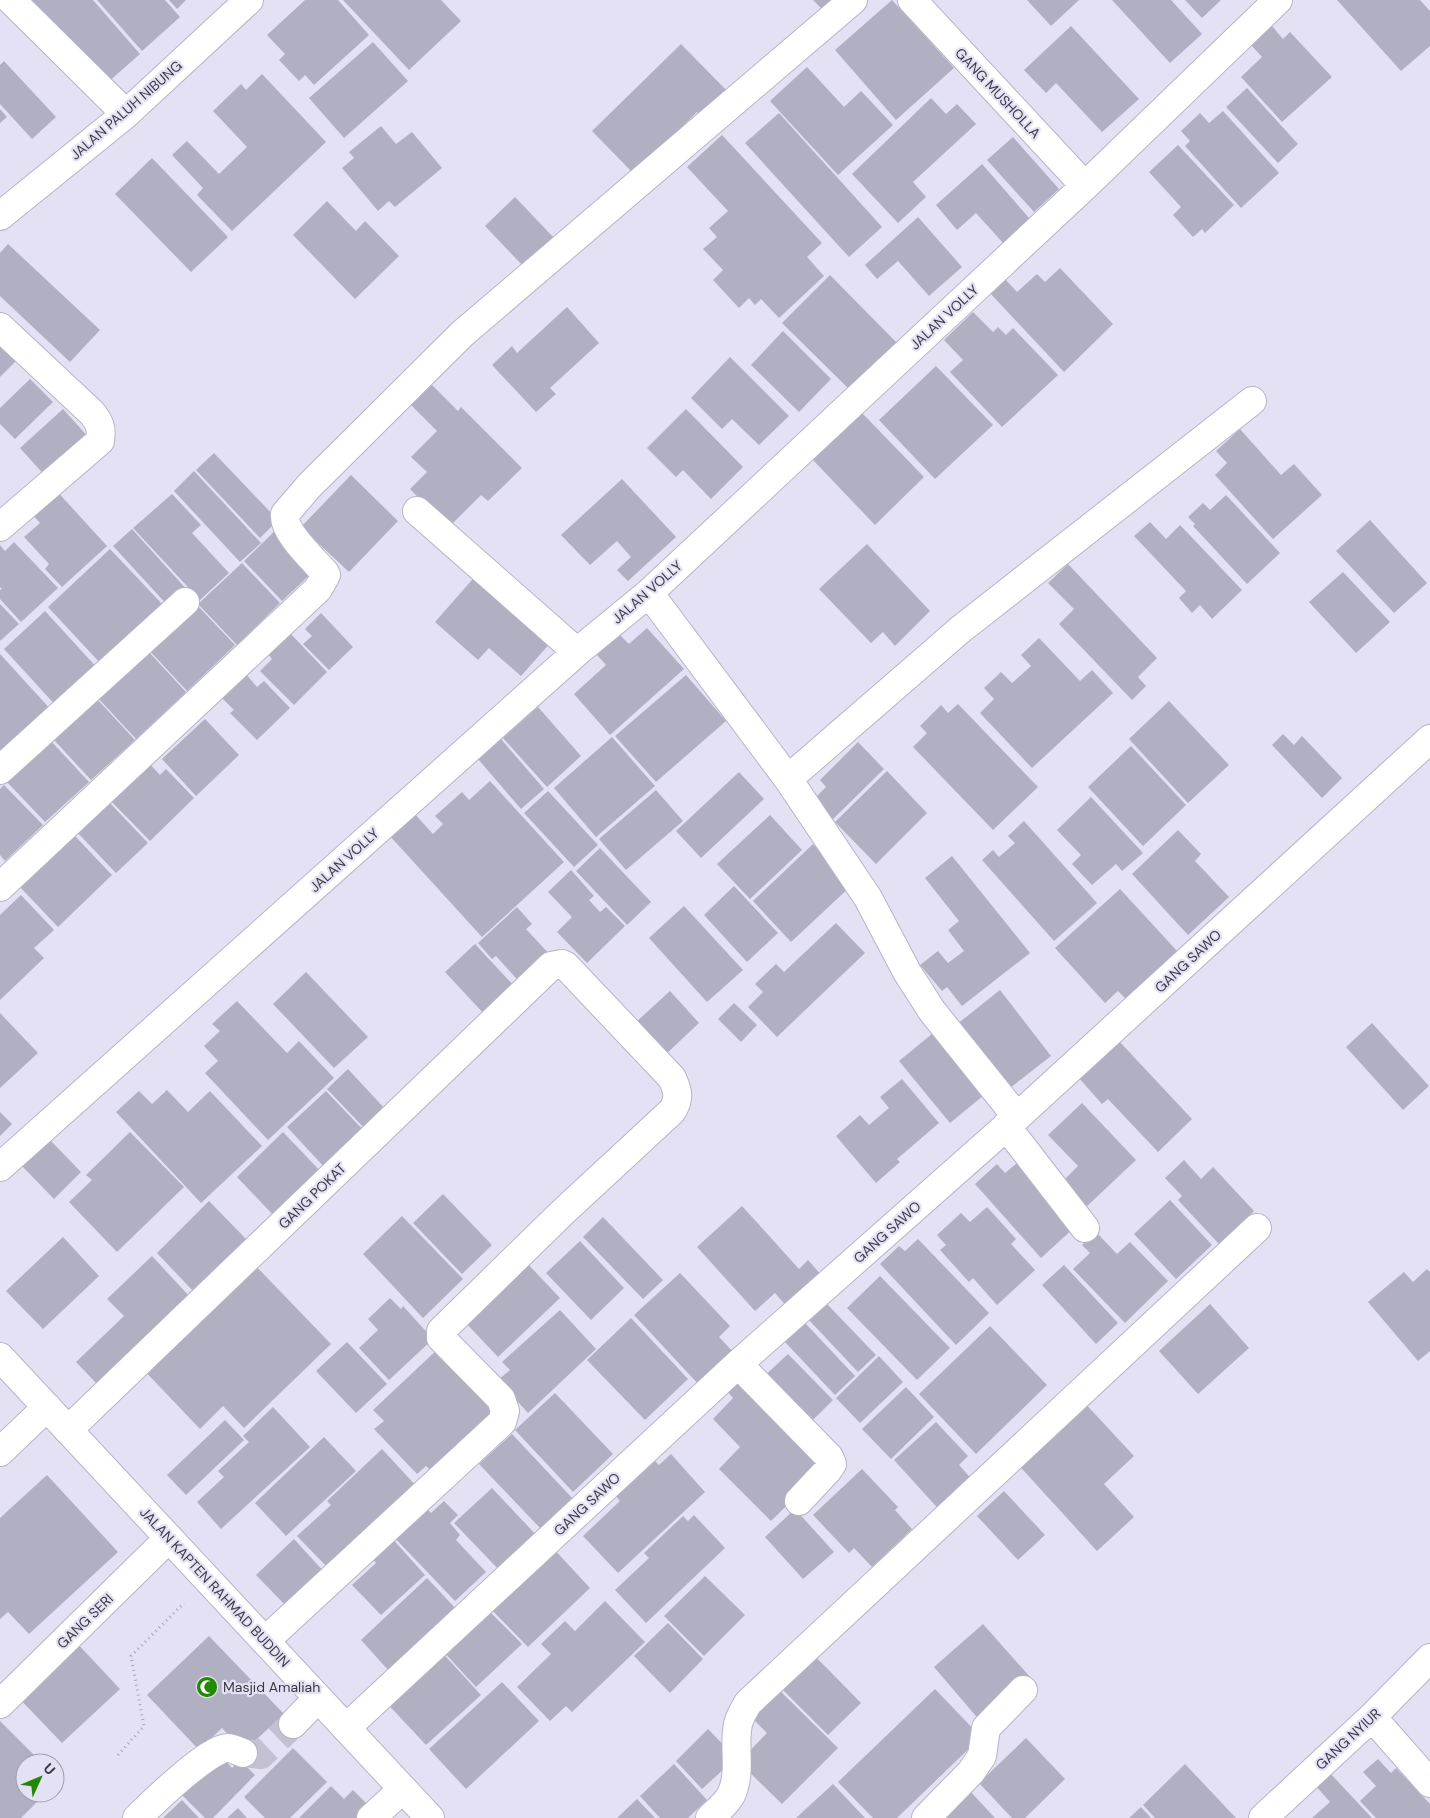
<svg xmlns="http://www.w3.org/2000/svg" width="1430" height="1818" font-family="'DM Sans',sans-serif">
  <rect width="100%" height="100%" fill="#e4e1f5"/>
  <!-- building -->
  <path fill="#b1afc2" d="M26 0H93L140 54 106 84Z
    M97 0H165L180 17 142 51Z
    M169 0H186L177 9Z
    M305 0H338L369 35 314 85 305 75 299 81 279 60 285 54 267 35Z
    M343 0H441L461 21 409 70Z
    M813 0H834L823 10Z
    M892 0 954 68 896 120 835 50Z
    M1027 0H1079L1051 26Z
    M1112 0H1171L1202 34 1170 63Z
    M1185 0H1221L1202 18Z
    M1337 0H1420L1430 11V46L1401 71Z
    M1071 26 1139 99 1102 132 1056 83 1046 93 1024 70Z
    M1272 26 1283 39 1290 32 1332 77 1282 122 1241 77 1262 57 1251 45Z
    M373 42 408 81 344 138 309 98Z
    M681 44 730 94 704 119 697 112 634 174 592 131Z
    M4 61 56 117 32 139 0 104V65Z
    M807 67 844 107 861 91 893 125 838 175 770 101Z
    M262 74 326 142 232 231 197 195 203 188 172 155 187 141 219 174 247 147 213 111 241 84 246 90Z
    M1247 88 1298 144 1278 163 1226 107Z
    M931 98 946 114 957 104 976 124 913 182 926 197 898 223 852 174Z
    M0 109 7 117 0 123Z
    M1223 111 1279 173 1241 208 1185 146 1190 141 1181 131 1200 113 1209 123Z
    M779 113 882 227 849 257 745 143Z
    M381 126 396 144 412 132 442 168 395 207 389 201 378 211 342 168 354 158 349 152Z
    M722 135 822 243 807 257 824 276 779 318 761 299 755 305 749 298 739 308 713 280 723 270 703 249 717 237 709 228 728 211 687 167Z
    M1013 137 1059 189 1034 212 987 160Z
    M1178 145 1234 205 1205 233 1202 229 1193 237 1173 215 1181 207 1149 172Z
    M152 158 228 237 191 272 115 194Z
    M982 164 1030 219 1003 243 976 213 957 230 936 205Z
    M515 197 555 239 525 268 485 226Z
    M327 201 356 231 365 221 399 256 355 299 293 235Z
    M918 217 962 267 929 296 898 261 877 279 865 265Z
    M8 244 100 330 70 362 0 296V253Z
    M1060 268 1113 324 1064 372 990 293 1005 279 1017 292 1037 274 1045 282Z
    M830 275 897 343 850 390 782 323Z
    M567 307 599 343 550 388 556 394 536 412 492 365 512 346 517 353Z
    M973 312 993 332 998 327 1006 335 1013 328 1058 375 1002 427 950 372 963 360 944 340Z
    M783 331 831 379 799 412 751 365Z
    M0 343 17 360 0 377Z
    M730 357 789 416 759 445 732 419 722 429 691 398Z
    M936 366 993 425 935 479 879 420Z
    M30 379 53 402 15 439 0 424V408Z
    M432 385 458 411 461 407 522 468 488 501 481 495 448 528 410 489 427 472 411 457 437 431 411 405Z
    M63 409 90 439 47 478 20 448Z
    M686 409 743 467 711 499 683 470 676 477 647 448Z
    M862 413 924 477 875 525 813 460Z
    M1240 429 1281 475 1294 464 1322 495 1273 539 1215 475 1227 463 1216 451Z
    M214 453 278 520 260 538 196 470Z
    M194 471 261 543 240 562 174 491Z
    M351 475 398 521 349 572 301 527Z
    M622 479 676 537 628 581 617 570 631 557 617 541 590 565 561 535Z
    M54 488 107 546 62 587 45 569 49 564 24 537 40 523 29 511Z
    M172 494 201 525 192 533 229 573 200 600 133 528Z
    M1226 495 1280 553 1247 584 1193 526 1195 524 1188 517 1203 503 1210 510Z
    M1370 520 1427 583 1394 613 1336 551Z
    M1150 522 1166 539 1180 525 1242 590 1212 619 1200 605 1192 613 1179 598 1186 591 1134 536Z
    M278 528 317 568 282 601 244 561Z
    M132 529 189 592 171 609 113 546Z
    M14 542 58 588 21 622 0 599V590L2 589 0 587V545L5 551Z
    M867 544 930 611 895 646 883 632 871 643 819 589Z
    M110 549 165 607 102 665 48 607Z
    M242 563 280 603 237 645 198 604Z
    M1068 564 1157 658 1138 677 1146 686 1132 700 1059 624 1074 609 1048 583Z
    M1343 572 1390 622 1356 653 1309 602Z
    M478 573 553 640 521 676 489 648 478 660 435 622Z
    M0 604 19 624 0 641Z
    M197 605 235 645 187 691 149 650Z
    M45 611 100 671 59 709 4 649Z
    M321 613 353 647 329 670 303 644 312 636 305 629Z
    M647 628 684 669 610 735 574 694 606 665 597 655 620 635 629 644Z
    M289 632 327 672 294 705 260 671 272 659 267 653Z
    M1039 638 1080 681 1092 670 1113 693 1032 768 980 713 994 699 984 688 1001 672 1012 683 1031 666 1021 655Z
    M148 651 186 692 136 739 98 698Z
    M0 654 53 712 0 761Z
    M244 672 257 687 264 681 290 708 257 740 230 713 234 710 220 696Z
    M686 675 726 721 656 782 615 736Z
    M97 699 135 740 91 780 54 740Z
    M1169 701 1229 765 1188 803 1129 739Z
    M958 704 1038 787 993 830 913 747 927 733 920 726 941 705 948 713Z
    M538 707 581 756 547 787 503 738Z
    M205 719 239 755 196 796 162 759Z
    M1283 734 1294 745 1302 736 1342 778 1322 798 1272 745Z
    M612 737 655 786 596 837 554 788Z
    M501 739 544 789 521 809 478 759Z
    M51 741 89 782 45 822 7 782Z
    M858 742 884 769 833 819 813 800 826 787 820 780Z
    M1131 746 1186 805 1143 846 1088 787Z
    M149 763 160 775 166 769 194 798 150 841 110 800Z
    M887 771 927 813 876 864 835 822Z
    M739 772 764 799 701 858 676 831Z
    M490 781 564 862 482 937 389 835 413 812 433 834 443 824 435 816 462 792 469 800Z
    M4 785 43 825 5 861 0 855V789Z
    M656 790 683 821 626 870 599 839Z
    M548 791 598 845 574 867 524 813Z
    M1091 797 1143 853 1122 871 1116 864 1092 885 1072 864 1081 855 1057 830Z
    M108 801 148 843 116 873 76 831Z
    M770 815 802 850 750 899 717 864Z
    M1024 821 1097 903 1054 941 982 860 993 850 999 857 1015 843 1008 836Z
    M1178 830 1201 854 1195 861 1229 897 1188 935 1132 874Z
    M73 834 112 875 58 927 19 886Z
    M813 844 852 885 791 942 753 901Z
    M600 848 651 902 627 925 576 871Z
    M952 856 1030 953 962 1006 947 987 942 991 920 965 938 951 948 963 964 951 948 930 959 921 925 878Z
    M571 870 594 896 589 900 600 912 606 907 625 926 587 963 557 932 572 917 548 892Z
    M734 886 778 933 747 962 704 915Z
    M1120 889 1178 952 1126 999 1118 991 1105 1003 1055 948Z
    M21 895 54 930 34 948 44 958 0 1000V915Z
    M684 906 743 970 707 1002 649 938Z
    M517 907 532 924 526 929 553 958 523 986 496 956 492 959 478 943Z
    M836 923 865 953 777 1037 748 1007 763 992 755 984 776 964 784 972Z
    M475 944 515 987 485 1015 445 972Z
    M306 972 368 1037 334 1068 273 1004Z
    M1000 990 1051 1056 1010 1088 976 1044 967 1051 951 1029Z
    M670 991 699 1023 665 1055 635 1023Z
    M237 1001 287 1053 299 1041 334 1078 268 1140 205 1073 218 1061 204 1046 220 1031 212 1024Z
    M734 1003 757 1025 741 1042 718 1019Z
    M0 1013 38 1053 0 1088Z
    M1372 1023 1429 1086 1403 1110 1346 1047Z
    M938 1029 989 1091 950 1123 899 1061Z
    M1118 1040 1192 1119 1158 1152 1108 1099 1102 1104 1078 1077Z
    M348 1069 387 1111 367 1131 327 1089Z
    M902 1079 939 1123 897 1159 900 1162 876 1183 836 1136 860 1115 869 1125 889 1108 880 1097Z
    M167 1090 188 1112 210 1091 262 1146 201 1203 116 1112 139 1091 152 1104Z
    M326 1091 367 1134 328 1171 287 1127Z
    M1082 1103 1136 1160 1085 1208 1061 1183 1078 1166 1048 1135Z
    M0 1112 12 1124 0 1136Z
    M130 1132 184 1187 117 1252 69 1202 92 1180 86 1175Z
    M283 1132 324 1175 277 1219 237 1177Z
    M50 1140 81 1172 54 1199 22 1166Z
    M1184 1160 1201 1179 1213 1167 1254 1211 1219 1244 1178 1200 1182 1196 1165 1178Z
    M1017 1163 1075 1227 1041 1258 975 1184 997 1164 1005 1173Z
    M443 1194 492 1245 462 1274 413 1223Z
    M1170 1200 1212 1245 1176 1279 1134 1234Z
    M209 1201 247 1240 194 1292 157 1253Z
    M742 1206 799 1269 808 1260 823 1277 789 1309 775 1293 755 1311 697 1247Z
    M987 1207 1016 1239 1011 1244 1035 1270 997 1305 973 1278 969 1282 940 1250 946 1245 937 1235 961 1213 970 1222Z
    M402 1216 463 1279 423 1318 363 1254Z
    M603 1217 663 1280 643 1299 583 1237Z
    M1096 1232 1117 1254 1130 1242 1168 1281 1125 1323 1073 1269 1090 1253 1082 1245Z
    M63 1237 99 1276 43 1329 6 1291Z
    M918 1239 989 1313 956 1345 880 1264 899 1246 905 1251Z
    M580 1241 624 1288 591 1320 546 1273Z
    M152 1256 190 1297 97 1384 76 1362 124 1316 107 1299Z
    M250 1260 331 1344 244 1428 223 1406 200 1429 140 1366Z
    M526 1262 560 1298 498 1357 464 1321Z
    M1064 1265 1118 1323 1096 1344 1042 1285Z
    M1427 1269 1430 1272V1351L1418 1361 1368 1302 1404 1272 1413 1282Z
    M680 1273 730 1326 719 1337 735 1354 700 1386 634 1315Z
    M880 1276 950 1348 917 1380 847 1308Z
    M390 1298 401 1309 403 1306 433 1339 389 1380 359 1348 378 1330 368 1319Z
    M827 1304 876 1355 858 1372 809 1320Z
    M1210 1304 1249 1348 1198 1394 1159 1351Z
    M560 1310 596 1349 528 1413 498 1380 510 1370 502 1362Z
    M631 1318 688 1379 645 1420 587 1360Z
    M805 1323 855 1376 835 1395 785 1342Z
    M990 1326 1047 1385 976 1454 919 1394Z
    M347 1342 387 1384 356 1413 316 1371Z
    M440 1347 497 1407 430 1470 426 1466 417 1474 374 1429 384 1421 373 1410Z
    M788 1354 833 1400 804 1429 758 1382Z
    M879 1356 903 1382 860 1423 836 1398Z
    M745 1375 831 1462 771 1521 719 1469 740 1447 713 1419 733 1398 728 1392Z
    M906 1387 934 1417 891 1459 862 1429Z
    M555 1393 613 1454 573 1492 515 1430Z
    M1081 1399 1134 1456 1104 1484 1134 1517 1097 1551 1014 1460Z
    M273 1407 310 1447 221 1529 197 1502 224 1477 218 1471 249 1442 243 1436Z
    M225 1420 244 1440 186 1495 167 1475Z
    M936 1422 968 1456 959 1465 976 1484 944 1515 894 1460Z
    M512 1434 574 1500 542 1530 479 1464Z
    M324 1437 356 1471 286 1536 255 1503Z
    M382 1449 418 1488 330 1570 297 1536 331 1505 327 1501Z
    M671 1454 705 1492 618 1573 583 1536 620 1501 615 1495 653 1459 659 1465Z
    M862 1469 898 1507 895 1510 912 1529 872 1567 854 1548 849 1553 813 1515Z
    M47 1475 118 1552 29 1634 8 1612 0 1619V1518Z
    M492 1488 539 1538 502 1573 454 1523Z
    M1004 1491 1045 1535 1018 1560 977 1516Z
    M444 1501 458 1515 450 1523 460 1535 456 1540 486 1572 455 1601 392 1535 424 1506 431 1513Z
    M795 1509 834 1552 803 1579 765 1537Z
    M694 1515 725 1548 646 1623 615 1590 649 1558 644 1553 683 1516 688 1521Z
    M389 1535 425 1575 381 1615 352 1585 376 1563 369 1555Z
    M294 1539 325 1573 288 1608 256 1575Z
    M551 1546 590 1588 528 1647 488 1606Z
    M705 1576 745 1615 704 1656 664 1616Z
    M427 1578 457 1610 390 1672 361 1640Z
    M605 1601 645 1642 572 1712 566 1706 550 1721 517 1687 551 1654 541 1644 565 1621 575 1631Z
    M486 1608 522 1644 476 1687 442 1650Z
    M668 1623 703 1659 670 1693 634 1656Z
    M983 1624 1031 1678 981 1722 934 1667Z
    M209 1636 284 1714 244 1751 222 1728 199 1750 147 1695Z
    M74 1640 120 1689 62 1743 15 1694Z
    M438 1648 481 1695 426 1745 383 1699Z
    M810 1651 861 1703 828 1735 777 1684Z
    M502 1682 539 1721 466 1789 429 1749Z
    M775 1686 838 1748 782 1804 739 1762 767 1733 747 1713Z
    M935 1689 981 1737 897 1818H873L838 1782Z
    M0 1721 42 1763H25V1793H46L21 1818H0Z
    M708 1729 736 1758 702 1789 676 1761Z
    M1026 1738 1065 1779 1025 1818H1012L979 1783Z
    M293 1748 327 1782 290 1818H265L244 1797Z
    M221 1756 232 1768 240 1760 255 1775 213 1818H205L182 1795Z
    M1378 1759 1391 1773 1396 1768 1430 1804V1818H1376L1360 1801 1376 1786 1363 1772Z
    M674 1764 707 1800 688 1818H660L640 1796Z
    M1185 1764 1236 1818H1155L1143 1805Z
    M1328 1771 1372 1818H1312L1330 1802 1314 1784Z
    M833 1784 865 1818H796Z
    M331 1786 344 1799 353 1790 370 1807 362 1818H299Z
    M968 1789 995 1818H935Z
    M637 1799 655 1818H617Z
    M182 1800 199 1818H163Z
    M1141 1807 1151 1818H1129Z
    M238 1808 247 1818H227Z"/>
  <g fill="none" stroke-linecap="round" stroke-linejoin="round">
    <!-- minor-tunnel -->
    <path stroke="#c2c0d1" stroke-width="28" stroke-dasharray="28 14" stroke-linecap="butt" d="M243 1753 261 1755 293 1724"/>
    <!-- minor casing -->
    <g stroke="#b6b4c7" stroke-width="30">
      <path id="minor" d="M11 0 126 114
        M912 0 1085 186
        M0 216 126 114 249 0
        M0 327 92 413C100 423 102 429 100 441L0 527
        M417 511 577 652
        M649 593 788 779 868 898 907 972 932 1011 1017 1117
        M0 770 185 602
        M788 779 961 629 1252 401
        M0 887 318 589 326 575 325 573C314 560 282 531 285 514L309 486 462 334 853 0
        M1006 1126 1085 1228
        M0 1167 577 652 649 593 1085 186 1278 0
        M738 1364 829 1457 832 1464 827 1471 799 1501
        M68 1430 551 966 562 964 566 966 672 1078C678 1091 680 1098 672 1111L564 1211 441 1331V1338L501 1399 505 1411 502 1422 265 1641
        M0 1452 47 1407
        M0 1704 169 1538
        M1372 1717 1430 1783
        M293 1724 318 1698
        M346 1728 738 1364 1017 1117 1430 739
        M137 1818C151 1804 210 1747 228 1748 232 1748 238 1751 243 1753
        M371 1818 403 1789
        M710 1818C717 1811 726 1804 731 1795 742 1772 733 1747 738 1724 740 1716 744 1710 748 1703L1257 1228
        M926 1818 971 1772 982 1756 986 1728 1023 1690
        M1263 1818 1372 1717 1430 1658"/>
    </g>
    <!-- major casing -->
    <g stroke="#b6b4c7" stroke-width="30">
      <path id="major" d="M0 1357 430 1818"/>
    </g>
    <!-- path -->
    <path stroke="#a6a4b3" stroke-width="3" stroke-dasharray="1 4" stroke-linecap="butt" d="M118 1755 144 1726 131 1656 184 1603"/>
    <!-- minor -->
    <use href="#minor" stroke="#fff" stroke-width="28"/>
    <!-- major -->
    <use href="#major" stroke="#fff" stroke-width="28"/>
  </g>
  <!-- icons -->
  <defs>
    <g id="mosque-disc" transform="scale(1.125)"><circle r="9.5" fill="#228a02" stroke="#e4e1f5"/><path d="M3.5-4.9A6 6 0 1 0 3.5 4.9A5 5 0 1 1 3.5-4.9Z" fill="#fff"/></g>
  </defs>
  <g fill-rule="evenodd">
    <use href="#mosque-disc" x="207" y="1687"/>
  </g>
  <g text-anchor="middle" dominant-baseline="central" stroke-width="4.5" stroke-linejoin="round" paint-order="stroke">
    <!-- street labels -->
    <g font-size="14" fill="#3b3a42" stroke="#e4e1f5">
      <text transform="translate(998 93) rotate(47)">GANG MUSHOLLA</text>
      <text transform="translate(126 110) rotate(-41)">JALAN PALUH NIBUNG</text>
      <text transform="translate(944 317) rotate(-43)">JALAN VOLLY</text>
      <text transform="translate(647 592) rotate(-41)">JALAN VOLLY</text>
      <text transform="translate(344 860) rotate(-42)">JALAN VOLLY</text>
      <text transform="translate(1188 961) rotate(-43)">GANG SAWO</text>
      <text transform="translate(312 1196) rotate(-44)">GANG POKAT</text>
      <text transform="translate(887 1232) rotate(-42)">GANG SAWO</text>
      <text transform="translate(587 1504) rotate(-43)">GANG SAWO</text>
      <text transform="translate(215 1587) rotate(47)">JALAN KAPTEN RAHMAD BUDDIN</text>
      <text transform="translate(85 1621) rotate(-44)">GANG SERI</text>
      <text transform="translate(1348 1739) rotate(-43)">GANG NYIUR</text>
    </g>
    <!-- poi labels -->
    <g font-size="14" fill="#3b3a42" stroke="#e4e1f5" text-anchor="start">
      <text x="223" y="1687">Masjid Amaliah</text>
    </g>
  </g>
  <!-- north arrow -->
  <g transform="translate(40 1778) rotate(46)"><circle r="24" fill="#e4e1f5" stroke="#a09ead"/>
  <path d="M0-4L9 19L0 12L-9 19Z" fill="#228a02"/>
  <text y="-8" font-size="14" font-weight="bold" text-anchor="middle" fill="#3b3a42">U</text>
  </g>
</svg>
